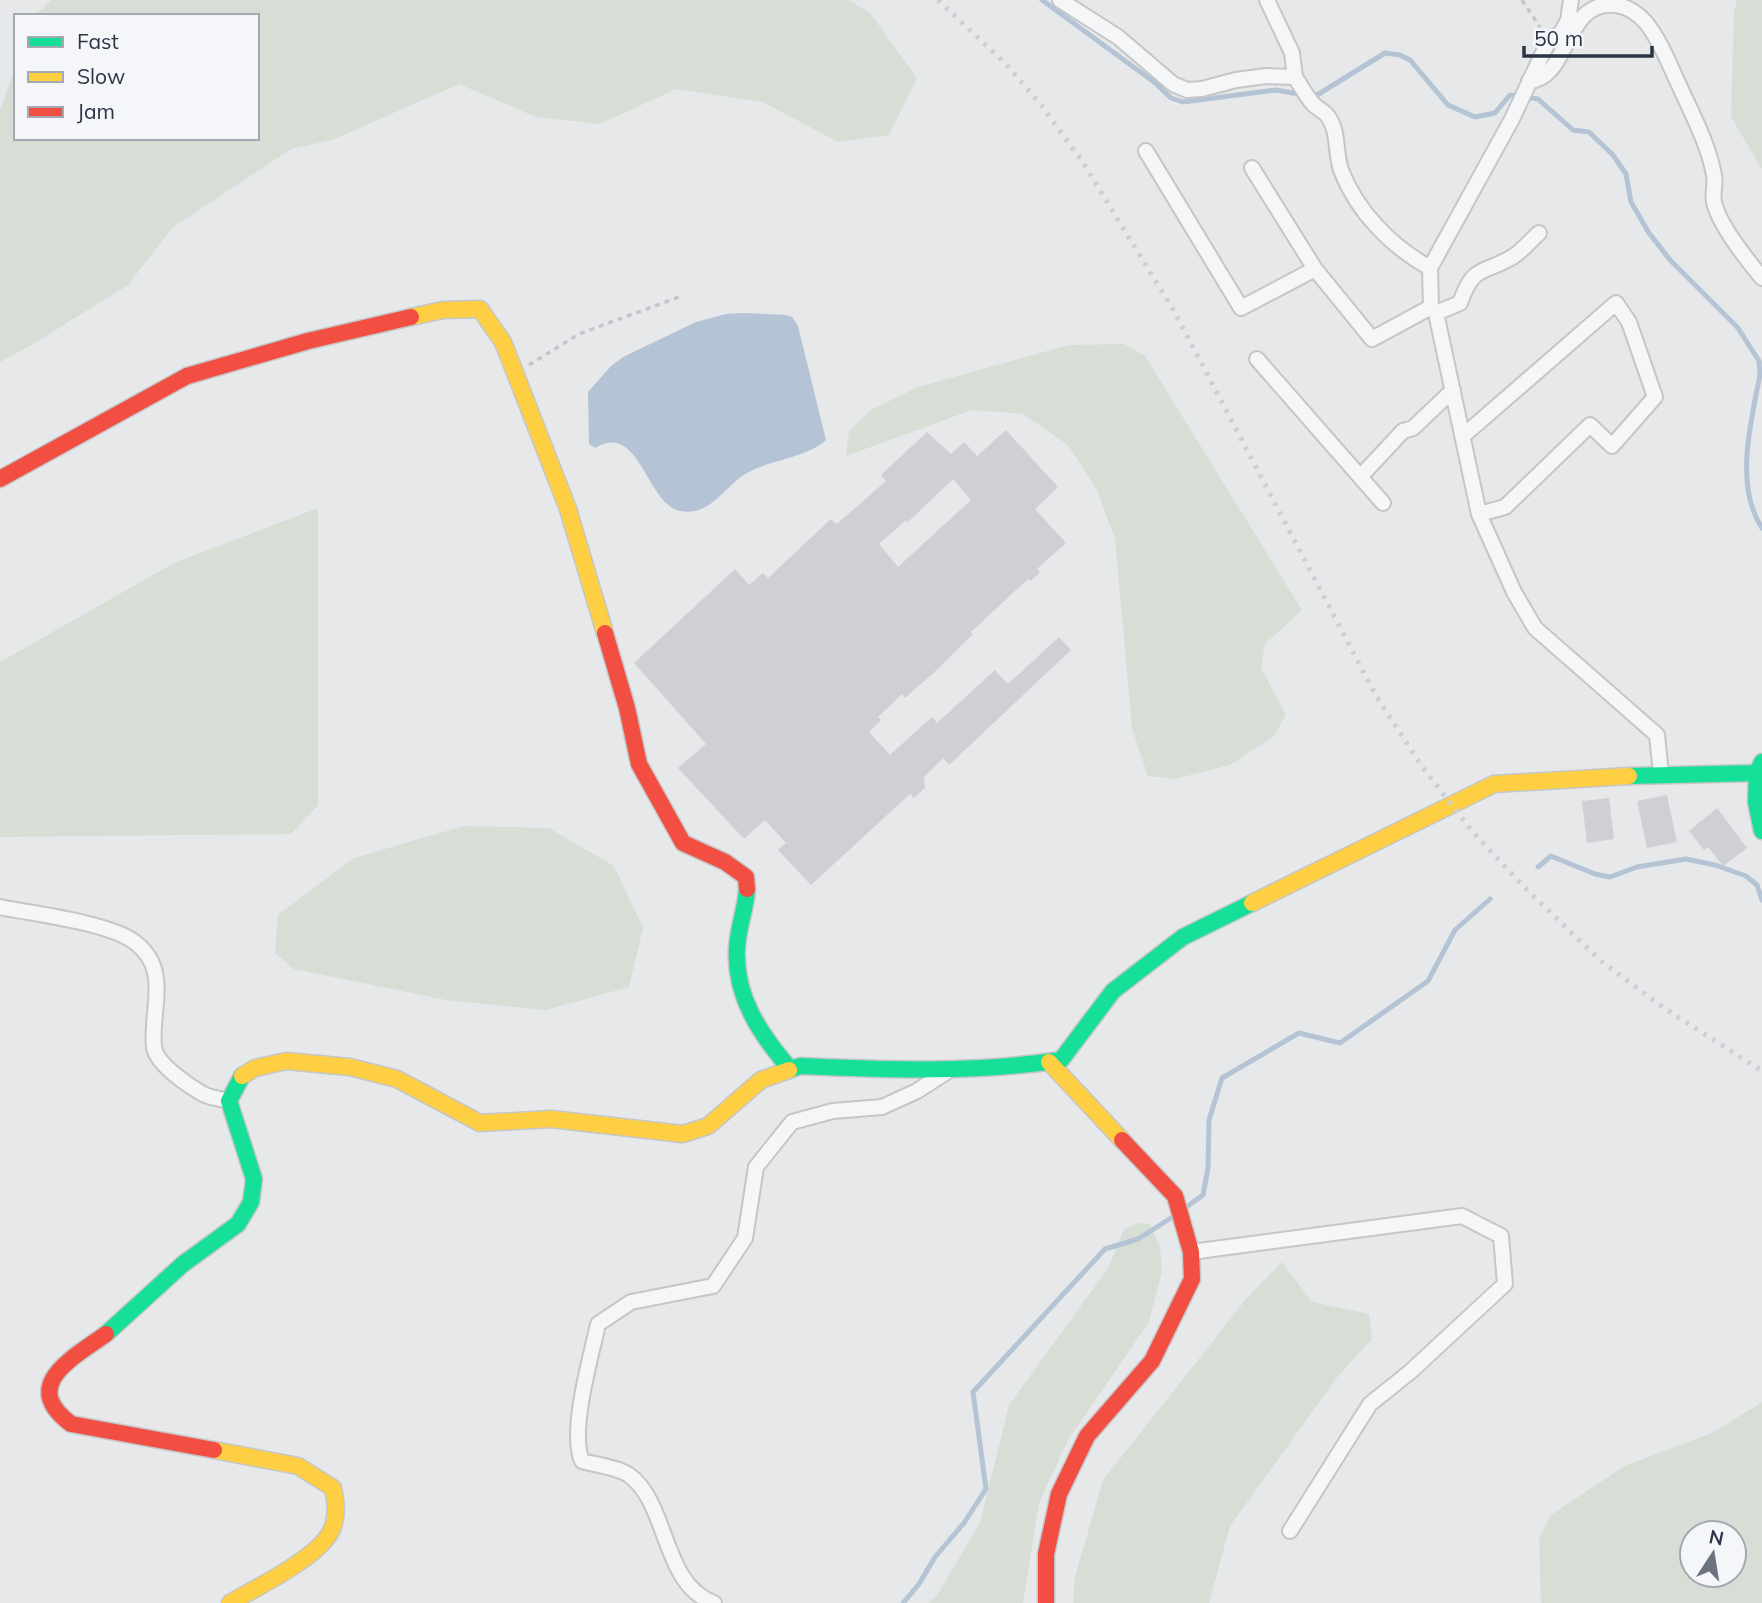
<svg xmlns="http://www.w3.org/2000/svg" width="1762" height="1603" font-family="Mulish,sans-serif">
  <rect width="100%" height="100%" fill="#e6e8ea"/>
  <!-- green -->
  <path fill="#d6ded6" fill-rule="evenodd" d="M52 0H848L870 13 917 78 889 135 838 142 763 102 676 89 600 124 536 117 459 84 332 140 291 149 172 228 128 285 33 344 0 362V110L16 66V138H257V16H34Z
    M1737 0H1762V169L1731 117 1734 12Z
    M1124 344 1145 356 1302 610 1265 644 1261 668 1286 715 1274 736 1230 765 1175 779 1148 776 1132 728 1115 539 1097 490 1068 445 1023 414 972 410 846 456 849 431 871 410 918 387 1069 345Z
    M318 508V805L291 834 0 837V662L174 563Z
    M464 826 549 828 614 866 643 928 629 987 546 1010 446 1000 294 969 275 953 278 915 354 858Z
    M1138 1223 1150 1224 1160 1247 1162 1272 1149 1322 1068 1440 1039 1503 1023 1603H928L938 1594 980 1523 1009 1405 1109 1267 1124 1229Z
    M1282 1262 1312 1302 1369 1314 1372 1339 1338 1376 1230 1526 1209 1603H1073L1075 1577 1103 1480 1247 1298Z
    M1762 1402V1603H1541L1539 1538 1551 1515 1625 1466 1714 1432ZM1692 1533H1734V1575H1692Z"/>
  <!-- water -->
  <path fill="#b4c4d5" d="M744 313 786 315 792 317 798 326 826 440C804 459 771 459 747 473 724 486 711 517 680 511 646 504 640 421 595 448L589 444 588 392 611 366 623 357 696 322 726 314Z"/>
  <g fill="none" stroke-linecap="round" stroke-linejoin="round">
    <!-- stream -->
    <path stroke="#b4c4d5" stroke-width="5" d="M1042 0 1154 82 1171 98 1183 102 1276 90 1293 93 1317 95 1385 53 1400 55 1410 60 1448 105 1475 117 1495 113 1510 95 1538 99 1573 130 1589 132 1613 155 1626 174 1631 202 1649 233 1671 261 1738 328 1759 361 1760 375C1751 421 1734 486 1762 528
      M1538 867 1551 856 1595 874 1610 877 1637 867 1686 859 1715 865 1746 876 1757 885 1762 900
      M1185 1208 1203 1195 1208 1168 1209 1120 1222 1078 1299 1033 1340 1043 1428 981 1455 930 1490 899
      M903 1603 919 1584 935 1557 964 1523 986 1489 973 1392 1105 1249 1138 1239 1174 1216"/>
  </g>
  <!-- building -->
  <path fill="#ced0d3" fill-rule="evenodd" d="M1006 430 1058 487 1035 509 1066 543 1037 569 1040 572 1031 581 1028 579 971 632 973 634 940 667 905 698 902 694 878 717 881 720 869 732 890 755 932 717 937 723 995 670 1008 684 1059 637 1071 650 949 765 943 758 924 777 925 788 914 798 910 794 811 885 778 850 786 843 765 820 744 839 678 768 706 744 634 663 735 569 749 585 763 573 768 578 831 519 837 524 886 481 881 475 927 432 951 454 964 442 977 456ZM953 479 971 500 898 567 879 544 906 520 908 522Z
    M1667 795 1677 842 1647 848 1637 801Z
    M1609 798 1614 839 1587 843 1582 801Z
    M1717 808 1747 848 1723 866 1708 847 1704 850 1689 831Z"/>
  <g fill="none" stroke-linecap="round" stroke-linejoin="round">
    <!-- street casing -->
    <g stroke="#c4c6c8" stroke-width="18">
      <path id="street" d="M1060 0 1118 37 1173 84 1187 90 1202 89 1236 80 1266 76 1295 77C1301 86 1306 96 1313 104 1318 109 1326 112 1329 118 1339 133 1335 153 1341 170 1357 212 1392 247 1430 268
        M1267 0 1292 53 1295 77
        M1580 19 1568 20 1561 33 1549 40 1512 119 1430 268 1431 307 1436 313 1479 514 1514 592 1535 628 1657 735 1661 774
        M1568 20 1571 0
        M1529 81C1570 79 1563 0 1615 5 1627 6 1639 14 1647 24 1661 42 1669 64 1679 85 1692 114 1708 143 1714 175 1716 184 1712 193 1714 202 1718 223 1748 261 1762 278
        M1146 151 1241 308 1315 269
        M1252 168 1315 269 1372 339 1431 307
        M1436 313 1460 303C1474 263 1483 275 1514 256 1523 250 1531 240 1539 233
        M1257 359 1383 503
        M1463 436 1616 303 1629 322 1655 397 1612 446 1590 425 1505 507 1479 514
        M1360 477 1403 431 1413 428 1453 390
        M0 907C34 914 102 922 130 939 173 966 150 1008 154 1047 156 1064 189 1086 203 1094 211 1098 221 1099 229 1101
        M1191 1252 1462 1216 1501 1236 1505 1284 1410 1372 1370 1404 1290 1531
        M714 1603C662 1585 669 1504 629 1475 617 1467 596 1465 582 1461 569 1431 591 1357 598 1324L631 1302 713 1286 745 1238 756 1167 792 1122 833 1111 882 1107 917 1091 948 1071"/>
    </g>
    <!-- fast casing -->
    <g stroke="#c4c6c8" stroke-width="19">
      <path id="fast" d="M1762 773H1757L1756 802 1762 831
        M1629 776 1757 773 1762 762
        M747 889C746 908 738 927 737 948 734 996 760 1034 790 1069
        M789 1070 800 1066C887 1070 975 1073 1061 1060L1113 991 1183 937 1252 903
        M106 1334 183 1264 238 1224 251 1202 254 1179 229 1101 242 1076"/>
    </g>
    <!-- slow casing -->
    <g stroke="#c4c6c8" stroke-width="19">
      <path id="slow" d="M411 317 443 310 480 309 503 342 568 509 605 633
        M1252 903 1494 784 1629 776
        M1049 1062 1122 1140
        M242 1076 255 1068 286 1061 350 1067 397 1079 480 1123 551 1119 683 1134 708 1126 761 1080 789 1070
        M214 1450 298 1466 333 1488C336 1502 338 1517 331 1531 318 1558 257 1587 230 1603"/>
    </g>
    <!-- jam casing -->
    <g stroke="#c4c6c8" stroke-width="19">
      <path id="jam" d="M0 479 187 376 308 341 411 317
        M605 633 627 708 639 764 683 843 725 862 746 877 747 889
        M106 1334C73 1358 19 1385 71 1424L214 1450
        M1046 1603V1554L1059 1494 1087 1436 1152 1361 1192 1279 1191 1252 1175 1196 1122 1140"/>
    </g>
    <!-- path -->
    <path stroke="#c5c6ca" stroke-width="3.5" stroke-dasharray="5 5" stroke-linecap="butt" d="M1522 0 1540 27
      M529 365 579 334 679 297"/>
    <!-- street -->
    <use href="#street" stroke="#f5f6f7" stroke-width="14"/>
    <!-- fast -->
    <use href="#fast" stroke="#16e098" stroke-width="16"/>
    <!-- slow -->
    <use href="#slow" stroke="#ffcf43" stroke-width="16"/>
    <!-- jam -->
    <use href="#jam" stroke="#f24e42" stroke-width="16"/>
    <!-- rail -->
    <path stroke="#cecfd2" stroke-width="5" stroke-dasharray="3.5 7" stroke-linecap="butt" d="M938 0 1006 64 1041 105 1082 161 1174 311 1376 696 1421 765 1471 830 1527 890 1601 961 1664 1008 1762 1071"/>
  </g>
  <!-- legend -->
  <rect x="14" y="14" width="245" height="126" fill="#f4f6f9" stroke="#a4a8b1" stroke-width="2"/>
  <rect x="28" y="37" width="35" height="10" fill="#16e098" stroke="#a4a8b1" stroke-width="2"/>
  <text x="77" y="49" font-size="21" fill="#2b3445">Fast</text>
  <rect x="28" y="72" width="35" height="10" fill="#ffcf43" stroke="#a4a8b1" stroke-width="2"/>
  <text x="77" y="84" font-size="21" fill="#2b3445">Slow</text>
  <rect x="28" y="107" width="35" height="10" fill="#f24e42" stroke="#a4a8b1" stroke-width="2"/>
  <text x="77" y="119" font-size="21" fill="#2b3445">Jam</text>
  <!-- north arrow -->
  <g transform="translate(1713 1554) rotate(12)"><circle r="33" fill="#f4f6f9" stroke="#a4a8b1" stroke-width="2"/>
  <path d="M0-5L12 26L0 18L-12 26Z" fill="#6c737f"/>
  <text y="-10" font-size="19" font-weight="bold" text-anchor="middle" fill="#2b3445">N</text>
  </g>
  <!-- scale -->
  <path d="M1524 46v10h128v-10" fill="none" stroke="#2b3445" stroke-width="3.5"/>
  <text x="1534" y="46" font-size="21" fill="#2b3445" stroke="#f4f6f9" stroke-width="5" paint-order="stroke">50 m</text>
</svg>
